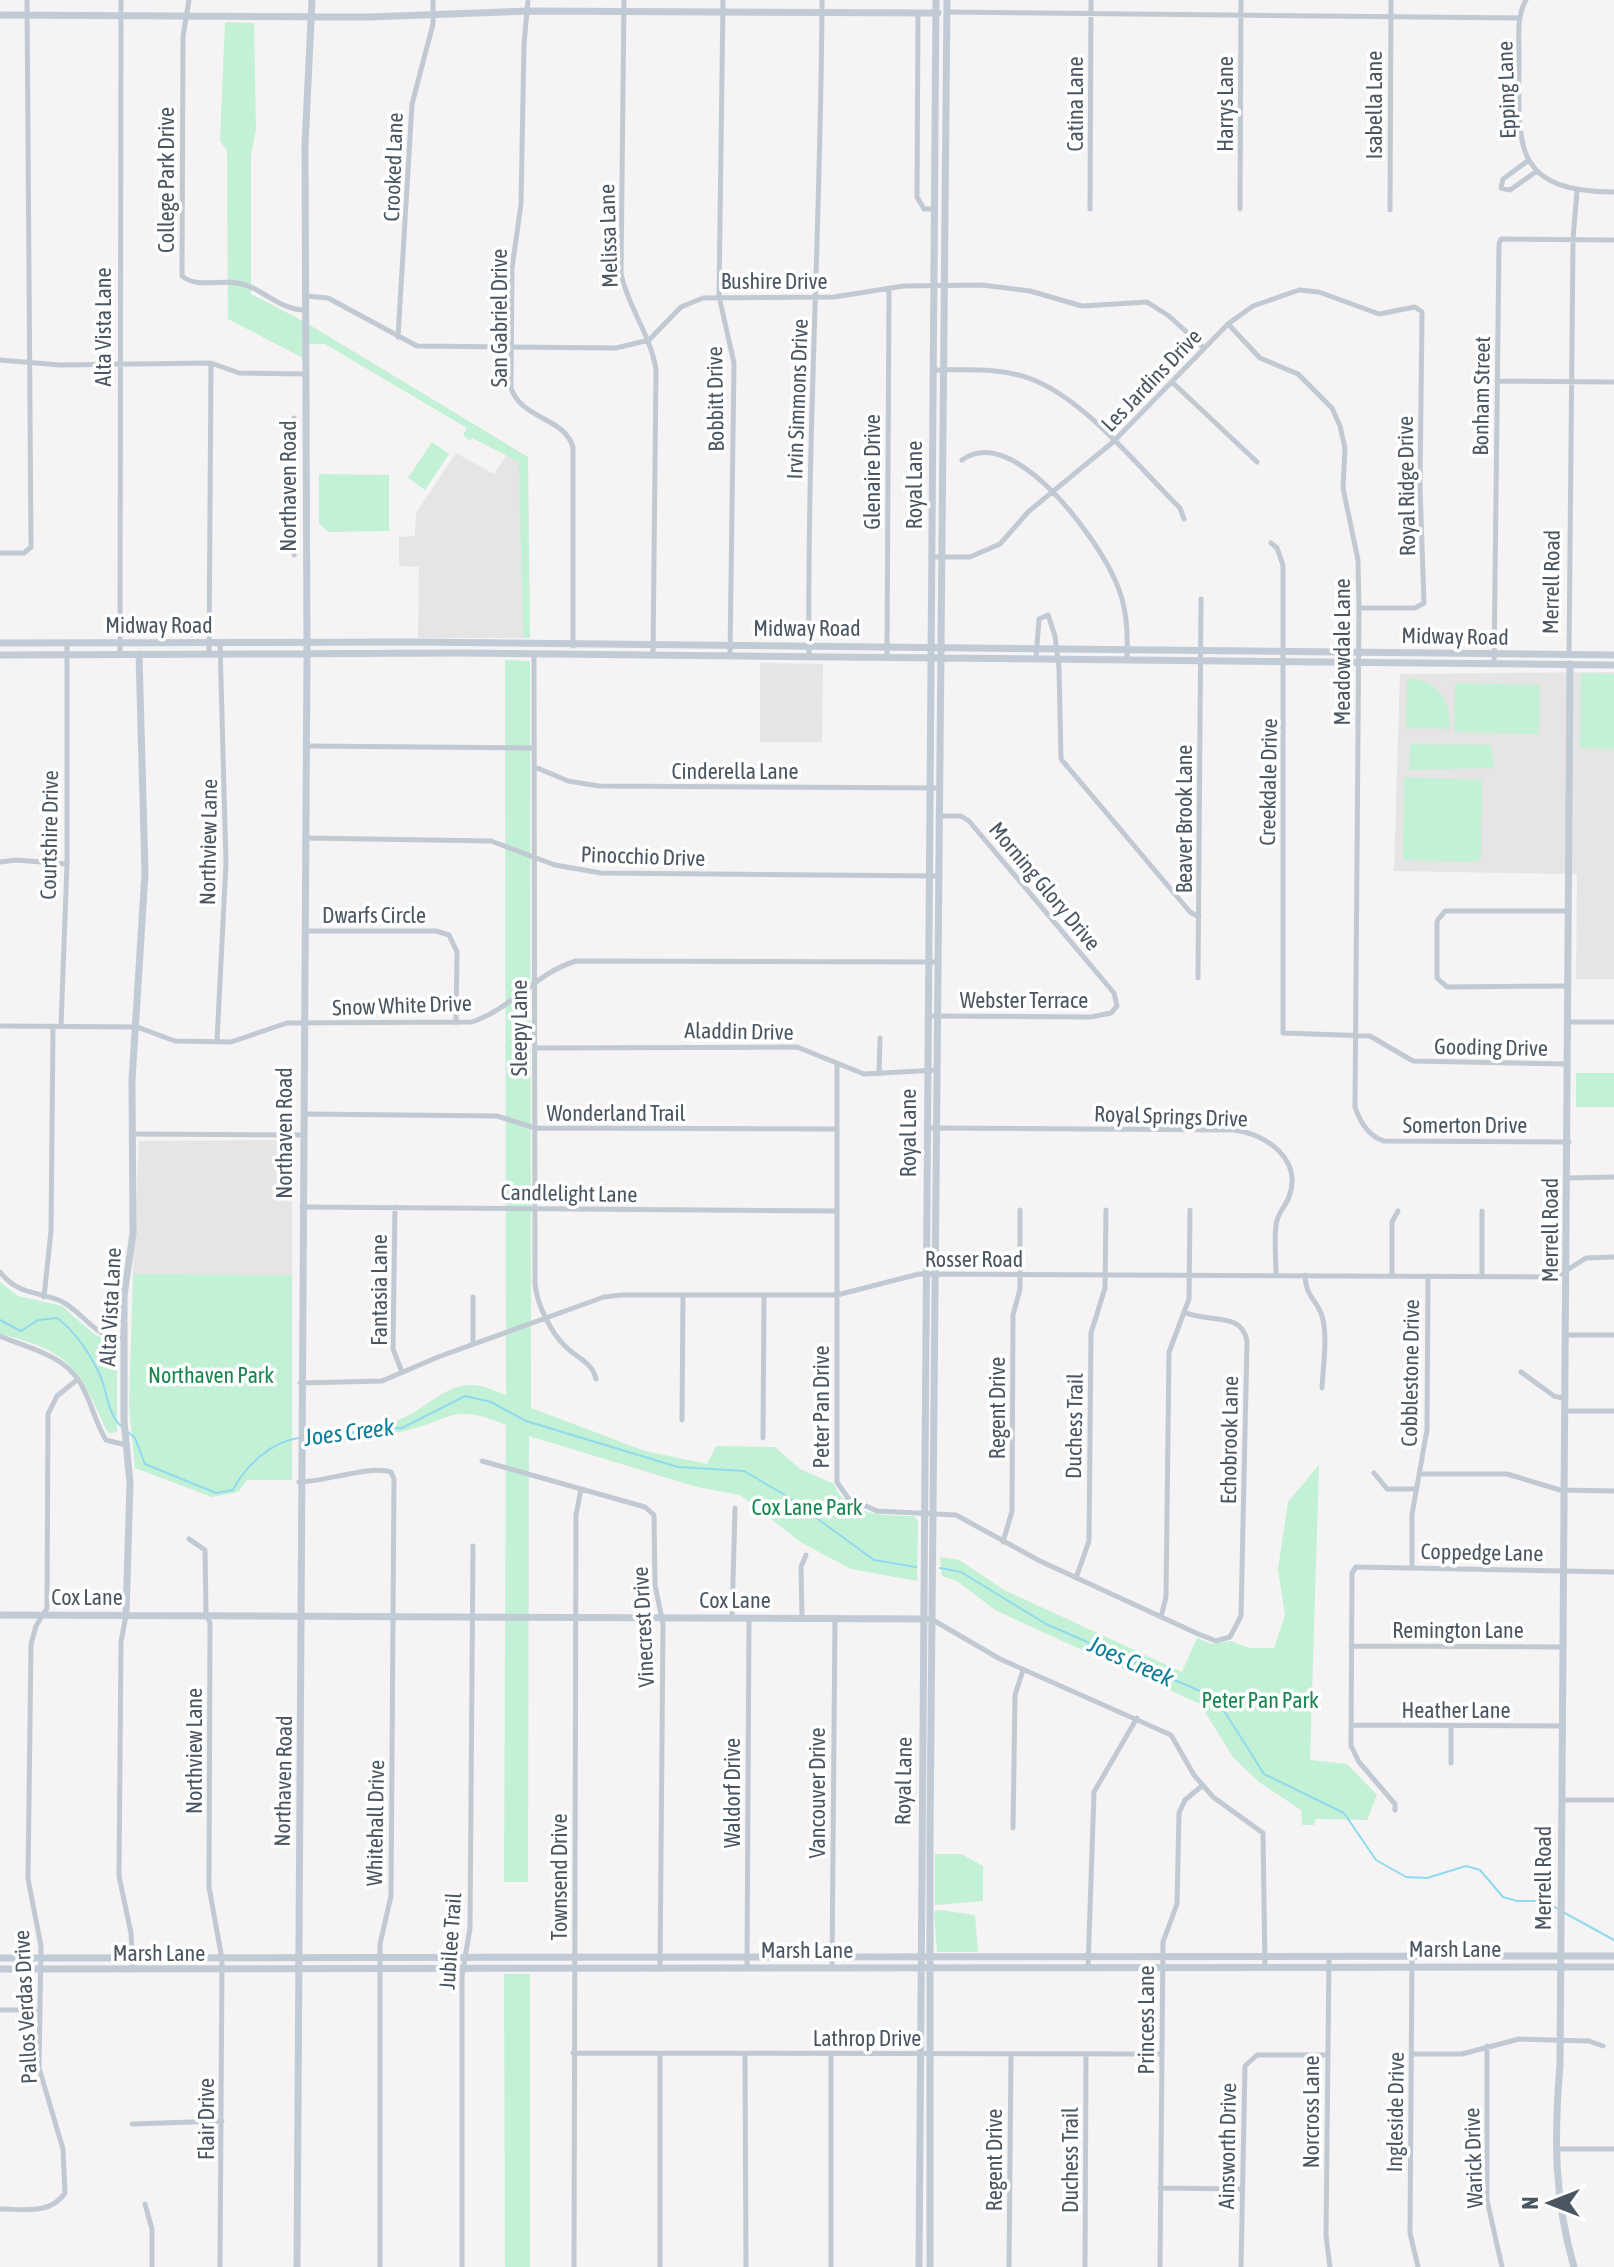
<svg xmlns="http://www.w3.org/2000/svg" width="1614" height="2267" font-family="'Asap Condensed',sans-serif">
  <rect width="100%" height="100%" fill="#f5f3f3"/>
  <!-- education -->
  <path fill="#e6e4e5" d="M456 453 494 474 508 453 521 465 523 638H418L419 567 399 566V537L415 536 416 513Z
    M760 663 823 664 822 742H760Z
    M1614 672V979H1576L1577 874 1394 871 1400 674Z
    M292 1140V1275L133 1274 139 1141Z"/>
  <!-- green -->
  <path fill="#c3f1d5" d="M225 22 254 23 256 130 251 154V294L303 321V358L228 319 227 150 220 141Z
    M308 324 528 457 530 638H523L519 462 472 438 470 441 463 435 467 428 325 344H309Z
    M432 442 449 454 425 490 408 478Z
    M319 474 389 475V531L328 532 319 523Z
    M505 660 530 661 531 1408 645 1451 707 1464 716 1446 775 1447 800 1469 834 1484C844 1516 886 1516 914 1516L918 1521 917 1581 851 1569 802 1543 740 1495 697 1487 529 1436 528 1882H504L506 1425C450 1402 454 1420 404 1431 372 1438 338 1445 305 1446V1431C337 1437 380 1431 409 1415 428 1405 448 1385 470 1385 484 1385 494 1391 506 1395Z
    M1581 673 1614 674V749L1580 748Z
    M1407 678C1439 680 1450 699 1450 729L1406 728Z
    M1455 683 1540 685 1539 734 1454 732Z
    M1410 744 1491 745 1494 768 1409 770Z
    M1404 777 1482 780 1481 857 1477 862 1403 860Z
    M1576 1073H1614V1107H1576Z
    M133 1274 292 1275V1480H247L238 1492 212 1497 135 1468 129 1407Z
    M0 1282 18 1296 62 1306 95 1335 117 1344V1432L108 1433C78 1368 73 1352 0 1334Z
    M1319 1465 1310 1760 1347 1764 1377 1795 1367 1820 1316 1819 1314 1825H1302L1301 1810 1259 1782 1233 1757 1200 1704 995 1610 957 1581 942 1576 940 1557 959 1560 1004 1590 1182 1672 1197 1638 1211 1644 1231 1641 1249 1648H1274L1285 1615 1278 1569 1288 1502Z
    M935 1854H961L983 1866V1901L935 1905Z
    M940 1910 975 1915 978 1952H937L934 1911Z
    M504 1974H530V2267H505Z"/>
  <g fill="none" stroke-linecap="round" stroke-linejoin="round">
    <!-- stream -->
    <path stroke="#90daee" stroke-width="2" d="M0 1320 21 1331 38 1320 57 1318C76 1332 90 1354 100 1375 108 1393 107 1415 123 1428
      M128 1432 135 1438 145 1464 216 1493 233 1490C245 1466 271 1442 298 1438
      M304 1437 325 1438 376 1428H402L465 1396 491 1402 526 1421 678 1467 744 1471 785 1495 874 1560 916 1567
      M940 1568 961 1572 1046 1624 1216 1698 1264 1774 1344 1813 1376 1860 1406 1877 1427 1878 1466 1866 1480 1870 1503 1897 1517 1901H1545L1558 1909
      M1563 1912 1614 1940"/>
    <!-- street -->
    <path stroke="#c1cad2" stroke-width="5" d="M189 0 183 36 182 276C195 288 220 280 237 283 263 287 277 310 306 310
      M528 0 524 44 521 204 512 268 511 388C521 419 564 417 573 447V646
      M624 0 621 274C629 309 651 336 656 370L653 655
      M723 0 719 296 734 363 730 656
      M1526 0C1515 18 1520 45 1519 67 1518 150 1515 191 1614 192
      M947 12 1520 18
      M918 13 917 197 924 209H935
      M1529 160 1503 179 1501 188 1510 190 1537 171
      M1090 209 1091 0
      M1240 209 1241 0
      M1390 210 1391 0
      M306 296 328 298 417 346 616 348 649 340 681 307 703 298 834 297 904 286 982 285 1030 291 1082 306 1147 302 1169 316 1204 348
      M1228 324 1260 358 1298 374 1332 408 1340 426 1345 448 1343 488 1358 560 1359 608 1355 1107C1360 1122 1368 1136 1384 1141L1569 1142
      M398 337 412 104 433 24V0
      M0 360 60 365 211 363 239 373 305 374
      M933 370C966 370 1000 367 1031 379 1085 399 1139 468 1180 508L1184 519
      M1497 381 1614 382
      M1172 382 1257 462
      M962 460C1014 422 1098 540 1115 580 1127 605 1128 632 1127 659
      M1271 543 1277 548 1283 565V1033L1370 1036 1413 1061 1568 1064
      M0 553H24L31 547 27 0
      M294 555V418
      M932 557H970L1000 544 1028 512 1113 442 1228 324 1253 306 1299 290 1319 292 1379 314 1415 307 1422 312 1420 487 1424 603 1415 608H1359
      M120 654 121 0
      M534 654 535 1284C537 1305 551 1333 566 1347 577 1358 593 1363 596 1379
      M1569 654 1573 239 1577 191
      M209 655 211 363
      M809 656C807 437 821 219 822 0
      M887 657 889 288
      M1036 658 1039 619 1048 615 1055 636 1059 668 1061 759 1190 912 1199 917
      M1494 665 1499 244 1501 239 1614 240
      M305 746 534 748
      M535 767 568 781 599 786 939 788
      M305 838 491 841 555 865 601 873 938 876
      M0 862 16 860 67 864
      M306 931H436L449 935 457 952 456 1023
      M1198 978 1201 599
      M1568 986 1447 987 1437 978V921L1445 911H1569
      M927 1016 1091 1017 1111 1013 1117 1006 1114 993 969 821 961 816H938
      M1569 1022H1614
      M0 1026 137 1027 175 1041 231 1042 287 1023 472 1022C511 1009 536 973 576 961L938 962
      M61 1026 67 864V643
      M217 1041 226 863 220 643
      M535 1048 797 1047 864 1074 937 1070
      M837 1063V1482L848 1498 877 1511 956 1515 1040 1561 1196 1633 1216 1641 1230 1637 1241 1616 1247 1341C1242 1311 1206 1323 1184 1312
      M879 1074 880 1038
      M304 1114 497 1116 535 1128 837 1129
      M926 1128 1234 1130C1266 1134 1303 1159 1289 1197 1285 1207 1277 1214 1276 1225 1274 1241 1276 1259 1276 1275
      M132 1134 302 1135
      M1569 1178 1614 1177
      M302 1207 837 1211
      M395 1207 393 1349 402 1372
      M1482 1211V1277
      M0 1272C18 1295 37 1291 61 1301 85 1313 94 1339 124 1338
      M1305 1275C1306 1298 1316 1298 1322 1316 1328 1337 1323 1366 1322 1388
      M1392 1275V1222L1398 1211
      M44 1297 51 1231 53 1026
      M1568 1335H1614
      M0 1336C34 1351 70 1355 86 1394 93 1409 97 1426 106 1440L126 1445
      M473 1343V1297
      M1521 1372 1554 1396 1566 1399
      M300 1383 382 1381 438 1357 604 1297 621 1295H837L919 1274 1556 1277 1586 1258 1614 1257
      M1567 1411H1614
      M682 1420 683 1295
      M763 1438 764 1295
      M482 1461 645 1507 654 1515 655 1585 663 1624 660 1969
      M1374 1473 1387 1489H1416
      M1420 1474H1507L1560 1490 1614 1491
      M299 1482C324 1482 371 1465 391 1472L394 1479 391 1896 380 1944V2267
      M189 1539 205 1550 206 1612 210 1623 209 1887 222 1959 220 2267
      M1003 1542 1012 1511 1013 1315 1020 1289V1210
      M1412 1567V1514L1427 1430 1428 1276
      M1076 1578 1089 1541 1091 1333 1105 1288 1106 1210
      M126 1615 121 1642 119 1876 131 1933 133 1970
      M1161 1617 1166 1597 1169 1352 1189 1299 1190 1210
      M732 1618 735 1508
      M802 1618 801 1567 806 1555
      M933 1620 1000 1659 1171 1735 1194 1775 1213 1797 1263 1833 1265 1967
      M1351 1646 1564 1647
      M1351 1725 1562 1726
      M1451 1763V1726
      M1561 1800H1614
      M1395 1810V1804L1359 1762 1351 1746 1352 1573 1356 1567 1614 1572
      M1013 1828 1015 1695 1023 1670
      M1329 1956 1326 2236 1330 2267
      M1412 1956 1410 2233 1418 2267
      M747 1968 749 1618
      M832 1968 835 1618
      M1088 1968 1094 1792 1137 1718
      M0 2010H40
      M1487 2046V2200L1502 2267
      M573 2053 1162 2054
      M660 2054V2267
      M745 2054 746 2267
      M831 2054V2267
      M1412 2054H1462L1519 2039 1589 2041 1603 2046
      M132 2124 222 2121
      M1557 2149H1614
      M1160 2188 1242 2189
      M145 2204 152 2229V2267
      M0 2209C24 2209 50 2215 65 2193L63 2149 39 2068 41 1946 28 1879 31 1644 36 1626 47 1608 48 1414 57 1396 78 1379
      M462 2267V1976L470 1928 473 1546
      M574 2267 576 1515 581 1489
      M1009 2267 1011 2054
      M1085 2267 1086 2054
      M1160 2267 1163 1942 1177 1904 1179 1813 1185 1800 1203 1785
      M1241 2267 1245 2066 1257 2055H1328"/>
    <!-- secondary -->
    <path stroke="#c1cbd6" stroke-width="7" d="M0 15 369 17 528 11 938 13
      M0 643 411 642 1614 655
      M0 655 458 653 1614 665
      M1570 664 1560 2065C1554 2136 1554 2198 1574 2267
      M0 1615 926 1619
      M126 1615 130 1483 124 1421V1296L133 1233 132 1080 145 873 139 654
      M0 1958 1614 1956
      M0 1969 1614 1967
      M297 2267 307 654 305 145 312 0
      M919 2267 936 0
      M930 2267V1833L947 0"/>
  </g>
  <g text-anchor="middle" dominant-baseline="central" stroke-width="7" stroke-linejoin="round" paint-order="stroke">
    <!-- street labels -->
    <g font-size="22" fill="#4a5661" stroke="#fff">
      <text transform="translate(1506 90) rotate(-92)">Epping Lane</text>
      <text transform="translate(1075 104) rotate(-90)">Catina Lane</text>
      <text transform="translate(1225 104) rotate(-90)">Harrys Lane</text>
      <text transform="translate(1374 105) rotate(-90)">Isabella Lane</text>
      <text transform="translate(393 167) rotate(-88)">Crooked Lane</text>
      <text transform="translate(166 180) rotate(-90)">College Park Drive</text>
      <text transform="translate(608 236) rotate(-92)">Melissa Lane</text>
      <text x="774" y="281">Bushire Drive</text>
      <text transform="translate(499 318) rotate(-90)">San Gabriel Drive</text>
      <text transform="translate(103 327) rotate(-90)">Alta Vista Lane</text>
      <text transform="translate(1151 380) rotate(-46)">Les Jardins Drive</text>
      <text transform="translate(1481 396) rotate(-89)">Bonham Street</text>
      <text transform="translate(715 399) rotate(-91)">Bobbitt Drive</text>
      <text transform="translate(797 399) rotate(-88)">Irvin Simmons Drive</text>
      <text transform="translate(872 472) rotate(-90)">Glenaire Drive</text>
      <text transform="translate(914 485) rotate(-90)">Royal Lane</text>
      <text transform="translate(288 486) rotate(-90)">Northaven Road</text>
      <text transform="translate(1406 486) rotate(-91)">Royal Ridge Drive</text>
      <text transform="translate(1551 582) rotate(-89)">Merrell Road</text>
      <text x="159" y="625">Midway Road</text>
      <text x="807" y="628">Midway Road</text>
      <text transform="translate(1455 636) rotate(1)">Midway Road</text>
      <text transform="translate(1342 652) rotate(-90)">Meadowdale Lane</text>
      <text x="735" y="771">Cinderella Lane</text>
      <text transform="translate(1268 782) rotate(-89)">Creekdale Drive</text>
      <text transform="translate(1184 819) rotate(-90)">Beaver Brook Lane</text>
      <text transform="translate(49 835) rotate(-89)">Courtshire Drive</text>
      <text transform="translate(208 842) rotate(-89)">Northview Lane</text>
      <text transform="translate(643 856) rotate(2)">Pinocchio Drive</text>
      <text transform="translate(1045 886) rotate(50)">Morning Glory Drive</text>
      <text x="374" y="915">Dwarfs Circle</text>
      <text x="1024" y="1000">Webster Terrace</text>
      <text transform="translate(402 1005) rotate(-2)">Snow White Drive</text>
      <text transform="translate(519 1028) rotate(-90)">Sleepy Lane</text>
      <text transform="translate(739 1031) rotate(1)">Aladdin Drive</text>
      <text transform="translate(1491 1047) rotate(1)">Gooding Drive</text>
      <text x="616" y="1113">Wonderland Trail</text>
      <text transform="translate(1171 1116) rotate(2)">Royal Springs Drive</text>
      <text x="1465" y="1125">Somerton Drive</text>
      <text transform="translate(284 1133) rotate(-90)">Northaven Road</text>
      <text transform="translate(908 1133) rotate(-90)">Royal Lane</text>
      <text transform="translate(569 1193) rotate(1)">Candlelight Lane</text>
      <text transform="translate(1550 1230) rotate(-90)">Merrell Road</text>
      <text x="974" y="1259">Rosser Road</text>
      <text transform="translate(379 1290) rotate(-90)">Fantasia Lane</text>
      <text transform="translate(110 1307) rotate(-87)">Alta Vista Lane</text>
      <text transform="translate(1410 1373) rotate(-89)">Cobblestone Drive</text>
      <text transform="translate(821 1407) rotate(-90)">Peter Pan Drive</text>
      <text transform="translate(997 1408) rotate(-90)">Regent Drive</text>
      <text transform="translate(1074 1426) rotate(-89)">Duchess Trail</text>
      <text transform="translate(1229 1440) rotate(-89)">Echobrook Lane</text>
      <text transform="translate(1482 1552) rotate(1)">Coppedge Lane</text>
      <text x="87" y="1597">Cox Lane</text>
      <text x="735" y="1600">Cox Lane</text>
      <text transform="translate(643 1627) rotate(-93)">Vinecrest Drive</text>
      <text x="1458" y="1630">Remington Lane</text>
      <text x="1456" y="1710">Heather Lane</text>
      <text transform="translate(194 1751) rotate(-90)">Northview Lane</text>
      <text transform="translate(283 1781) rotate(-89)">Northaven Road</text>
      <text transform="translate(903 1781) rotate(-89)">Royal Lane</text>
      <text transform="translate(732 1793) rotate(-90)">Waldorf Drive</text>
      <text transform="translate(817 1793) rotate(-90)">Vancouver Drive</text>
      <text transform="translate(375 1823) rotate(-89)">Whitehall Drive</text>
      <text transform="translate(559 1877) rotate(-90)">Townsend Drive</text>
      <text transform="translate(1543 1878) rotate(-90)">Merrell Road</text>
      <text transform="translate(450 1941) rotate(-86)">Jubilee Trail</text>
      <text x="1455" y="1949">Marsh Lane</text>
      <text x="807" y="1950">Marsh Lane</text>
      <text x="159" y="1953">Marsh Lane</text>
      <text transform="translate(25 2007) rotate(-93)">Pallos Verdas Drive</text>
      <text transform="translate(1146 2020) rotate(-90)">Princess Lane</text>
      <text x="867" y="2038">Lathrop Drive</text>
      <text transform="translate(1311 2112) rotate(-90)">Norcross Lane</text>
      <text transform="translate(1395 2112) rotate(-89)">Ingleside Drive</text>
      <text transform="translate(206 2119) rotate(-90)">Flair Drive</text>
      <text transform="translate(1227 2146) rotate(-89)">Ainsworth Drive</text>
      <text transform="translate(1473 2158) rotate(-92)">Warick Drive</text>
      <text transform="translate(994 2160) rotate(-90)">Regent Drive</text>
      <text transform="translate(1070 2160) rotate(-90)">Duchess Trail</text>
    </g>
    <!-- park labels -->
    <g font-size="22" fill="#17864f" stroke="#fff">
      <text x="211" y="1375">Northaven Park</text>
      <text x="807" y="1507">Cox Lane Park</text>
      <text x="1260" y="1700">Peter Pan Park</text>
    </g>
    <!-- water labels -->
    <g font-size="24" font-style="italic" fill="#0c7c9b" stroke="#fff">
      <text transform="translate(349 1432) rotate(-7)">Joes Creek</text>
      <text transform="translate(1131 1661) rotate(24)">Joes Creek</text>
    </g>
  </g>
  <!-- north arrow -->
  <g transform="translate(1550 2203) rotate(270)" stroke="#ffffff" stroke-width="6" paint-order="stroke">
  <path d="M0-6L14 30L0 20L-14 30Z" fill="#4a5661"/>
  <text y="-12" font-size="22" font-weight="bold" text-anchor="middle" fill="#4a5661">N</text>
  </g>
</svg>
